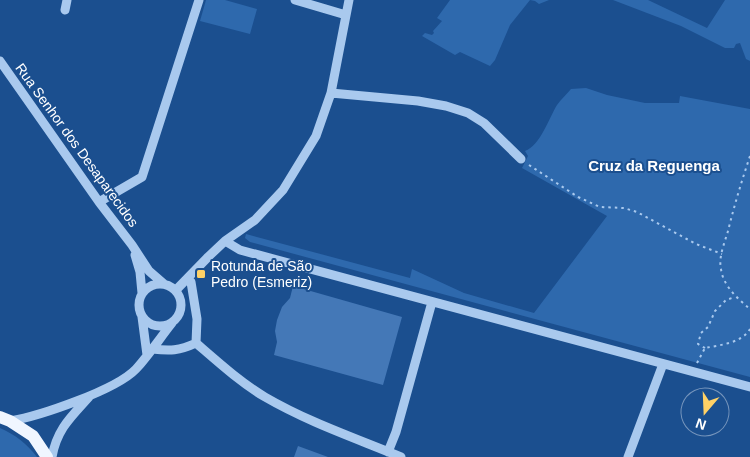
<svg xmlns="http://www.w3.org/2000/svg" width="750" height="457" font-family="Helvetica,sans-serif">
  <rect width="100%" height="100%" fill="#1b4f8f"/>
  <!-- green -->
  <path fill="#2e69ad" d="M206 0H225L257 9 250 34 200 21Z
    M450 0H549L539 4 535 1 530 0 510 25 495 60 490 66 460 52 455 55 422 36 425 33 432 35 434 33 433 31 442 21 437 18Z
    M613 0H648L707 28 725 0H750V61L746 59 740 43 736 44 734 48H725L681 26Z
    M586 88 607 95 645 103H679L680 96 750 109V377L250 242 245 238 246 234 410 278 412 269 464 293 534 313 607 216 522 168 528 156 525 151C540 146 549 118 557 105 561 99 567 94 571 89Z
    M0 428C16 435 27 444 37 457H0Z"/>
  <!-- building -->
  <path fill="#4478b7" d="M293 286 402 317 383 385 274 355 277 342 275 331 277 320 282 307 290 298Z
    M298 446 328 457H294Z"/>
  <g fill="none" stroke-linecap="round" stroke-linejoin="round">
    <!-- path -->
    <path stroke="#a9c9ee" stroke-width="2" stroke-dasharray="2.5 4" stroke-linecap="butt" d="M750 156C742 180 735 203 729 227 726 240 718 256 721 269 723 286 738 299 750 309
      M529 165 578 197 600 207 624 208 637 212 696 244 722 254
      M705 348 698 344 701 333 708 327 715 311 726 300 735 297
      M697 363 705 348C720 345 742 343 750 329"/>
    <!-- minor -->
    <path stroke="#a9c9ee" stroke-width="9" d="M295 0 346 15
      M65 10 67 0
      M0 61 99 202 132 245 149 271 164 284
      M331 93 418 101 446 106 468 113 484 123 521 159
      M99 202 142 177 199 0
      M225 241 240 250 750 387
      M135 255 140 272 142 293
      M191 282 197 319 196 343
      M139 305a21 21 0 1 1 42 0a21 21 0 1 1-42 0Z
      M176 290 208 257 225 241 255 220 283 190 316 136 331 93 349 0
      M142 317 147 355
      M196 343C218 362 240 382 265 397 308 422 355 438 401 457
      M152 349C170 351 179 351 196 343
      M10 421C40 416 116 390 136 369 149 355 160 338 172 323
      M388 452 396 432 432 302
      M52 457C57 429 71 417 89 397
      M628 457 663 364"/>
    <!-- major -->
    <path stroke="#f0f6ff" stroke-width="12" d="M0 417 10 421 33 436 47 457"/>
  </g>
  <!-- markers -->
  <rect fill="#ffd166" stroke="#1b4f8f" stroke-width="2" x="196" y="269" width="10" height="10" rx="2.5"/>
  <g text-anchor="middle" dominant-baseline="central" stroke-width="4" stroke-linejoin="round" paint-order="stroke">
    <!-- street labels -->
    <g font-size="14" fill="#fff" stroke="#1b4f8f">
      <text transform="translate(77 145) rotate(54)">Rua Senhor dos Desaparecidos</text>
    </g>
    <!-- poi labels -->
    <g font-size="14" fill="#fff" stroke="#1b4f8f" text-anchor="start">
      <text x="211" y="266">Rotunda de São<tspan x="211" dy="16">Pedro (Esmeriz)</tspan></text>
    </g>
    <!-- neighbourhood labels -->
    <g font-size="15" font-weight="bold" fill="#fff" stroke="#1b4f8f">
      <text x="654" y="165">Cruz da Reguenga</text>
    </g>
  </g>
  <!-- north arrow -->
  <g transform="translate(705 412) rotate(199)"><circle r="24" fill="#1b4f8f" stroke="#7695bc"/>
  <path d="M0-4L9 19L0 12L-9 19Z" fill="#ffd166"/>
  <text y="-8" font-size="14" font-weight="bold" text-anchor="middle" fill="#ffffff">N</text>
  </g>
</svg>
